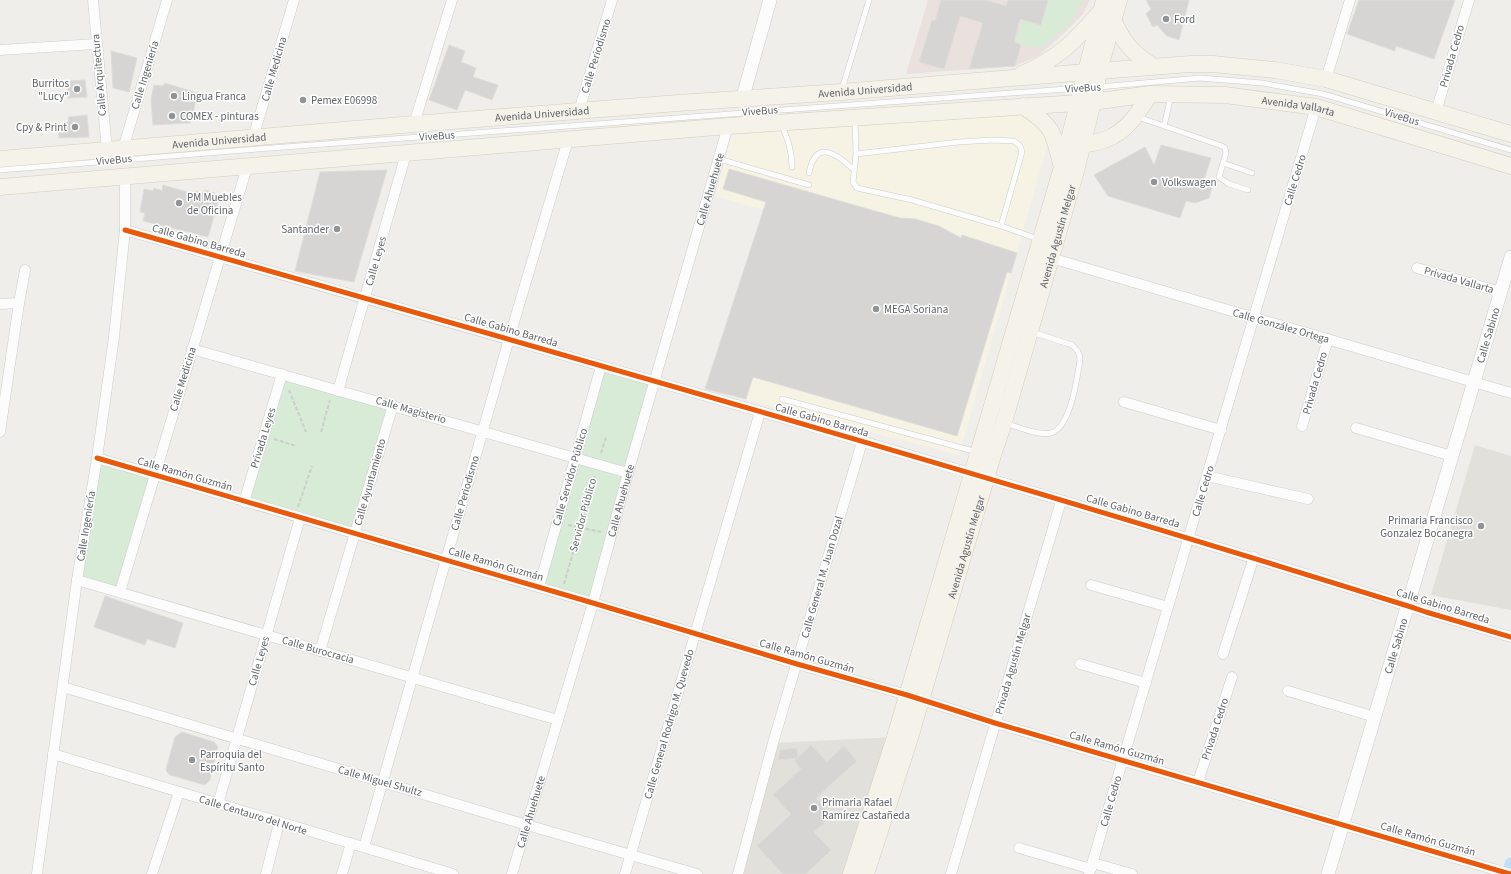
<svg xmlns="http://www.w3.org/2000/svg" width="1511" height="874" font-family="'Source Sans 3',sans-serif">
  <rect width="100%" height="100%" fill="#efeeea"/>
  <!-- commercial -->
  <path fill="#f7f3e4" d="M1017 115 1028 118 1040 130 1046 141V150L959 455 705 389 764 210 715 196 732 135Z"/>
  <!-- education -->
  <path fill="#e2e0da" d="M1475 445 1511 456V610L1431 595Z
    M895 737 851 874H738L773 743Z"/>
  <!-- medical -->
  <path fill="#eae0de" d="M928 0H1090L1083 14 1060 37 1038 56 1015 66 906 74Z"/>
  <!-- park -->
  <path fill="#d8ebd6" d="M1048 0H1082C1078 13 1072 22 1062 31 1055 36 1047 45 1039 47 1026 50 999 32 988 26L1018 35 1023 20 1041 25Z
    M601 366 655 381 593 603 539 587Z
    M282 374 393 405 355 534 244 502Z
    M97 458 155 475 120 592 78 580Z"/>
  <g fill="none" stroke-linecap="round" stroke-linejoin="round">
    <!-- canal -->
    <path stroke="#bfe0f9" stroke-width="13" d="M1509 874 1511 864"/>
  </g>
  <!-- building -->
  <path fill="#d6d5d3" stroke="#deddd9" d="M941 0H985L1006 6 1008 0H1048L1041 25 1020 19 1014 42 1021 45 1015 66 969 69 983 23 960 16 944 69 919 62 932 20 935 21Z
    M1146 0H1189L1179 40 1167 36 1157 25 1153 27 1146 14 1151 9Z
    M1359 0H1455L1434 59 1396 46 1395 51 1347 34Z
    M449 45 465 51 461 62 476 68 473 77 498 85 492 100 465 90 457 110 429 100Z
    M111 51 137 58 129 92 113 88Z
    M85 80 87 97 68 98 67 81Z
    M165 83 197 93 194 109 190 123 153 125 151 99 154 85 163 86Z
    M87 115 89 137 59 138 58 128 67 126 66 122H69L68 117Z
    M1161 145 1211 158 1204 180 1213 184 1209 198 1195 203 1186 201 1180 218 1108 196 1094 175 1145 147 1154 165Z
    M729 169 868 209 900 218 915 219 939 226 961 238 962 235 1017 253 1011 273 1007 272 957 436 753 377 746 399 705 389 766 202 723 189Z
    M387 170 354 282 295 271 320 172Z
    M163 185 194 194V191L203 193 205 190 220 195 208 237 143 221 145 213 140 212 144 189 153 191 154 188 162 191Z
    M105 596 183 623 175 648 147 639 145 645 94 627Z
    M182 732 214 742 218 747 210 780 205 785 170 775 167 772 166 769 175 737Z
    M811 745 827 762 844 746 857 761 816 798 832 815 814 832 831 850 806 874H783L757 846 791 814 773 795 801 769 794 761Z
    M797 748 798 758 778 760 780 750Z"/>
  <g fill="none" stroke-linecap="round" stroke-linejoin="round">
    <!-- service casing -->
    <g stroke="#cbcccc" stroke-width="6">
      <path id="service" d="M1098 87 1200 78 1262 83 1323 94 1511 150
        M842 89 869 0
        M1138 117 1222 146 1225 148 1226 153 1219 177 1229 184 1248 190
        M855 119 856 154 853 182 857 188 912 200 1001 226 1038 239
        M781 124C788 139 792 151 792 167
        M1164 126 1171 96
        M856 154 959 142 992 140 1014 141 1020 146 1022 152 1001 226
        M719 159 809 185
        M1223 163 1252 173
        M0 170 245 150 1080 88
        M809 173C816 138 837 154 854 170
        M782 399 977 452
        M1006 423C1017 427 1039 436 1051 433 1071 427 1077 378 1080 360 1080 353 1077 350 1072 345L1032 332"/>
    </g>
    <!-- minor casing -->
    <g stroke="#cbcccc" stroke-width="11">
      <g id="minor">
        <path d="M93 0 107 150"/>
        <path d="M0 50 96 44"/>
        <path d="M1326 79 1350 0"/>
        <path d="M579 111 612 0"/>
        <path d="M1436 112 1469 0"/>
        <path d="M414 124 452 0"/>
        <path d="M253 138 294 0"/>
        <path d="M123 149 167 0"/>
        <path d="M125 230C554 352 983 473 1408 606L1426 612 1511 637"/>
        <path d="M1051 258 1511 393"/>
        <path d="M1417 268 1501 292"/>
        <path d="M0 304 19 303"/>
        <path d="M192 349 628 473"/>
        <path d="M338 391 406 154"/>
        <path d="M1124 402 1221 430"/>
        <path d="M1302 426 1328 339"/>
        <path d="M1356 428 1452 456"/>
        <path d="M0 432 19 303 25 270"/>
        <path d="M97 458 593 603 797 664 907 695 995 723 1510 874"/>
        <path d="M1207 476 1308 499"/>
        <path d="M244 502 282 374"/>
        <path d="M77 580 558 720"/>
        <path d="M1091 585 1168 607"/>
        <path d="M539 587 601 366"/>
        <path d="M120 592 247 167"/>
        <path d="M320 651 393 405"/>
        <path d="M1223 654 1254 557"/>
        <path d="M1080 664 1146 683"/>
        <path d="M63 687 527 825 697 874"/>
        <path d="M1288 691 1375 717"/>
        <path d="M53 754 453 874"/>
        <path d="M1198 782 1232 677"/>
        <path d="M218 804 300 518"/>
        <path d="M364 847 509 339 568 140"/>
        <path d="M1019 848 1091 869"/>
        <path d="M1093 863 1132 874"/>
        <path d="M37 874 77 580 97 458 114 337 125 230V177"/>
        <path d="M152 874 179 792"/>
        <path d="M266 874 279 823"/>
        <path d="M342 874 351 843"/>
        <path id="s1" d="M512 874 593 603 628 473 728 126"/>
        <path d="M625 874 760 412"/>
        <path d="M738 874 773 743 862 442"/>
        <path d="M951 874 1061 501"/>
        <path d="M1089 874 1316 107"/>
      </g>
    </g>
    <!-- tertiary casing -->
    <g stroke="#cbcccc" stroke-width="14">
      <g id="tertiary">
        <path d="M742 100 770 0"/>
        <path id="s2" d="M1328 874 1511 257"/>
      </g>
    </g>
    <!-- primary casing -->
    <g stroke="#d7ceb8" stroke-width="17">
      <g id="primary">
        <path d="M1113 20C1124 43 1132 53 1153 66"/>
        <path d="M1022 74C1059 58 1074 42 1100 12"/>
        <path d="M1023 106C1052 126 1053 130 1061 164"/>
        <path d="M1082 145C1092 143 1104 142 1113 136 1130 127 1140 110 1150 94"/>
        <path id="s3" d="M0 159 414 124 678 103 841 92 1099 71 1190 64H1213L1275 70 1326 79 1511 134"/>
        <path id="s4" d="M0 187 728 126 1093 102 1150 94 1225 95 1316 107 1511 166"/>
        <path d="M851 874 895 737 1062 167 1104 0"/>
        <path id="s5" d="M866 874 909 741 993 455 1004 422 1076 171 1093 102 1099 71 1119 0"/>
      </g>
    </g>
    <!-- path -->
    <path stroke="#cacfcc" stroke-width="2" stroke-dasharray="4 2" stroke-linecap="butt" d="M289 390 306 432
      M321 432 330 400
      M274 439 296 446
      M601 453 606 437
      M298 507 312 466
      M568 525 601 532
      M564 584 595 475"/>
    <!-- service -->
    <use href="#service" stroke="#fdfcfc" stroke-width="5"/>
    <!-- minor -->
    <use href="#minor" stroke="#fdfcfc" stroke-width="10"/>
    <!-- tertiary -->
    <use href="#tertiary" stroke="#fdfcfc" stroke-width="13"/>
    <!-- primary -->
    <use href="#primary" stroke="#f4f2e9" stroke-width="16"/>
    <!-- cycleway casing -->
    <g stroke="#fff" stroke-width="8">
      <path id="cycleway" d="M125 230C554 352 983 473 1408 606L1426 612 1511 637
        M97 458 593 603 797 664 907 695 995 723 1510 874"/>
    </g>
    <!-- cycleway -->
    <use href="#cycleway" stroke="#e8590c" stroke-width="5"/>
  </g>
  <!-- markers -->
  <g fill="#919496" stroke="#fff" stroke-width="1.5">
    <circle cx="1166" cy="19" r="4"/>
    <circle cx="77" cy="89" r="4"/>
    <circle cx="174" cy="96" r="4"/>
    <circle cx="303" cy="100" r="4"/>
    <circle cx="172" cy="116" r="4"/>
    <circle cx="75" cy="127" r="4"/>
    <circle cx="1154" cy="182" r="4"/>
    <circle cx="179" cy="203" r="4"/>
    <circle cx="337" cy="229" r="4"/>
    <circle cx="876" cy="309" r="4"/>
    <circle cx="1481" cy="526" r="4"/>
    <circle cx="192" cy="760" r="4"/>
    <circle cx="814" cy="808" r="4"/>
  </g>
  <g text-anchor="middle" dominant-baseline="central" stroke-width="3" stroke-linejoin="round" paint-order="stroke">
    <!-- poi labels -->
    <g font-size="11" fill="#5f6368" stroke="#fff" text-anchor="start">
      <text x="1174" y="19">Ford</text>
      <text x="69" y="83" text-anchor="end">Burritos<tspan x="69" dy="13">"Lucy"</tspan></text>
      <text x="182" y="96">Lingua Franca</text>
      <text x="311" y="100">Pemex E06998</text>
      <text x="180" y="116">COMEX - pinturas</text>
      <text x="67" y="127" text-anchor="end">Cpy &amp; Print</text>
      <text x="1162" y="182">Volkswagen</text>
      <text x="187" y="197">PM Muebles<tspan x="187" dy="13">de Oficina</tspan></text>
      <text x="329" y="229" text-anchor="end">Santander</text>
      <text x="884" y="309">MEGA Soriana</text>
      <text x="1473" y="520" text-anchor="end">Primaria Francisco<tspan x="1473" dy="13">Gonzalez Bocanegra</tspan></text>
      <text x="200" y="754">Parroquia del<tspan x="200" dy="13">Espíritu Santo</tspan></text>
      <text x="822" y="802">Primaria Rafael<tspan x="822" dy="13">Ramírez Castañeda</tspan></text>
    </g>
    <!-- street labels -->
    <g font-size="11" fill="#5f6368" stroke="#fff">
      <text transform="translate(596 56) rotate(-73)">Calle Periodismo</text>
      <text transform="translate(1452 56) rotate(-74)">Privada Cedro</text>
      <text transform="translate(274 69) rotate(-74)">Calle Medicina</text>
      <text transform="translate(99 75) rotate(-95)">Calle Arquitectura</text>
      <text transform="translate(145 75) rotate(-73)">Calle Ingeniería</text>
      <text transform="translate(1083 88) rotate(-3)">ViveBus</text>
      <text stroke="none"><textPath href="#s3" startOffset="868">Avenida Universidad</textPath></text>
      <text stroke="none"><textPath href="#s4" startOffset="1303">Avenida Vallarta</textPath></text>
      <text transform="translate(760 111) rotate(-4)">ViveBus</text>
      <text stroke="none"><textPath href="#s3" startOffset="544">Avenida Universidad</textPath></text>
      <text transform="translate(1402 117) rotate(17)">ViveBus</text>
      <text transform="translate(437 136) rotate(-4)">ViveBus</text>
      <text stroke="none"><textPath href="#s3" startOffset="220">Avenida Universidad</textPath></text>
      <text transform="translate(114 160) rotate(-5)">ViveBus</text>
      <text transform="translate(1295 180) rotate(-73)">Calle Cedro</text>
      <text stroke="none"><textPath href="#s1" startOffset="713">Calle Ahuehuete</textPath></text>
      <text stroke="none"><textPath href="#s5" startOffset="666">Avenida Agustín Melgar</textPath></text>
      <text transform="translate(199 241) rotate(16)">Calle Gabino Barreda</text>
      <text transform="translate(376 261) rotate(-74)">Calle Leyes</text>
      <text transform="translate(1459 280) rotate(16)">Privada Vallarta</text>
      <text transform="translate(1281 326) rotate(16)">Calle González Ortega</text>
      <text transform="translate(511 330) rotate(16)">Calle Gabino Barreda</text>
      <text stroke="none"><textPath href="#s2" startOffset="562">Calle Sabino</textPath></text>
      <text transform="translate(183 379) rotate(-73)">Calle Medicina</text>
      <text transform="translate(1315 383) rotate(-74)">Privada Cedro</text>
      <text transform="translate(411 410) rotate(16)">Calle Magisterio</text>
      <text transform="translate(822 420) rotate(16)">Calle Gabino Barreda</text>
      <text transform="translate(263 438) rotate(-73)">Privada Leyes</text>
      <text transform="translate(185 474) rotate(16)">Calle Ramón Guzmán</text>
      <text transform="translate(570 477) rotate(-74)">Calle Servidor Público</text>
      <text transform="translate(370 482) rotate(-74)">Calle Ayuntamiento</text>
      <text transform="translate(1203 491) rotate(-73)">Calle Cedro</text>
      <text transform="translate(465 493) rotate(-74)">Calle Periodismo</text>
      <text stroke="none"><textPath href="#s1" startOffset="389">Calle Ahuehuete</textPath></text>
      <text transform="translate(1133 511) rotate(16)">Calle Gabino Barreda</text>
      <text transform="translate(583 515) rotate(-75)">Servidor Público</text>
      <text transform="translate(86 526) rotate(-81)">Calle Ingeniería</text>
      <text stroke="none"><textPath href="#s5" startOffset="342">Avenida Agustín Melgar</textPath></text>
      <text transform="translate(496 564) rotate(16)">Calle Ramón Guzmán</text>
      <text transform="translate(822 577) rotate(-74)">Calle General M. Juan Dozal</text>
      <text transform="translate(1443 606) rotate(17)">Calle Gabino Barreda</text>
      <text stroke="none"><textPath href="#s2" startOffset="238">Calle Sabino</textPath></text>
      <text transform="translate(318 650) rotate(16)">Calle Burocracia</text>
      <text transform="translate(807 656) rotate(16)">Calle Ramón Guzmán</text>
      <text transform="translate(259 661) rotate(-74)">Calle Leyes</text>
      <text transform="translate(1013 664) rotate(-74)">Privada Agustín Melgar</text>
      <text transform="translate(669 724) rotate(-74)">Calle General Rodrigo M. Quevedo</text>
      <text transform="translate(1215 729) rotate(-72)">Privada Cedro</text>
      <text transform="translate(1117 748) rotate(16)">Calle Ramón Guzmán</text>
      <text transform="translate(380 781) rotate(16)">Calle Miguel Shultz</text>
      <text transform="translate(1111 801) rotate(-74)">Calle Cedro</text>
      <text stroke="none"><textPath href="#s1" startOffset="65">Calle Ahuehuete</textPath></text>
      <text transform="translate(253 815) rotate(17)">Calle Centauro del Norte</text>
      <text transform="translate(1428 839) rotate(16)">Calle Ramón Guzmán</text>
    </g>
  </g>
</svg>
